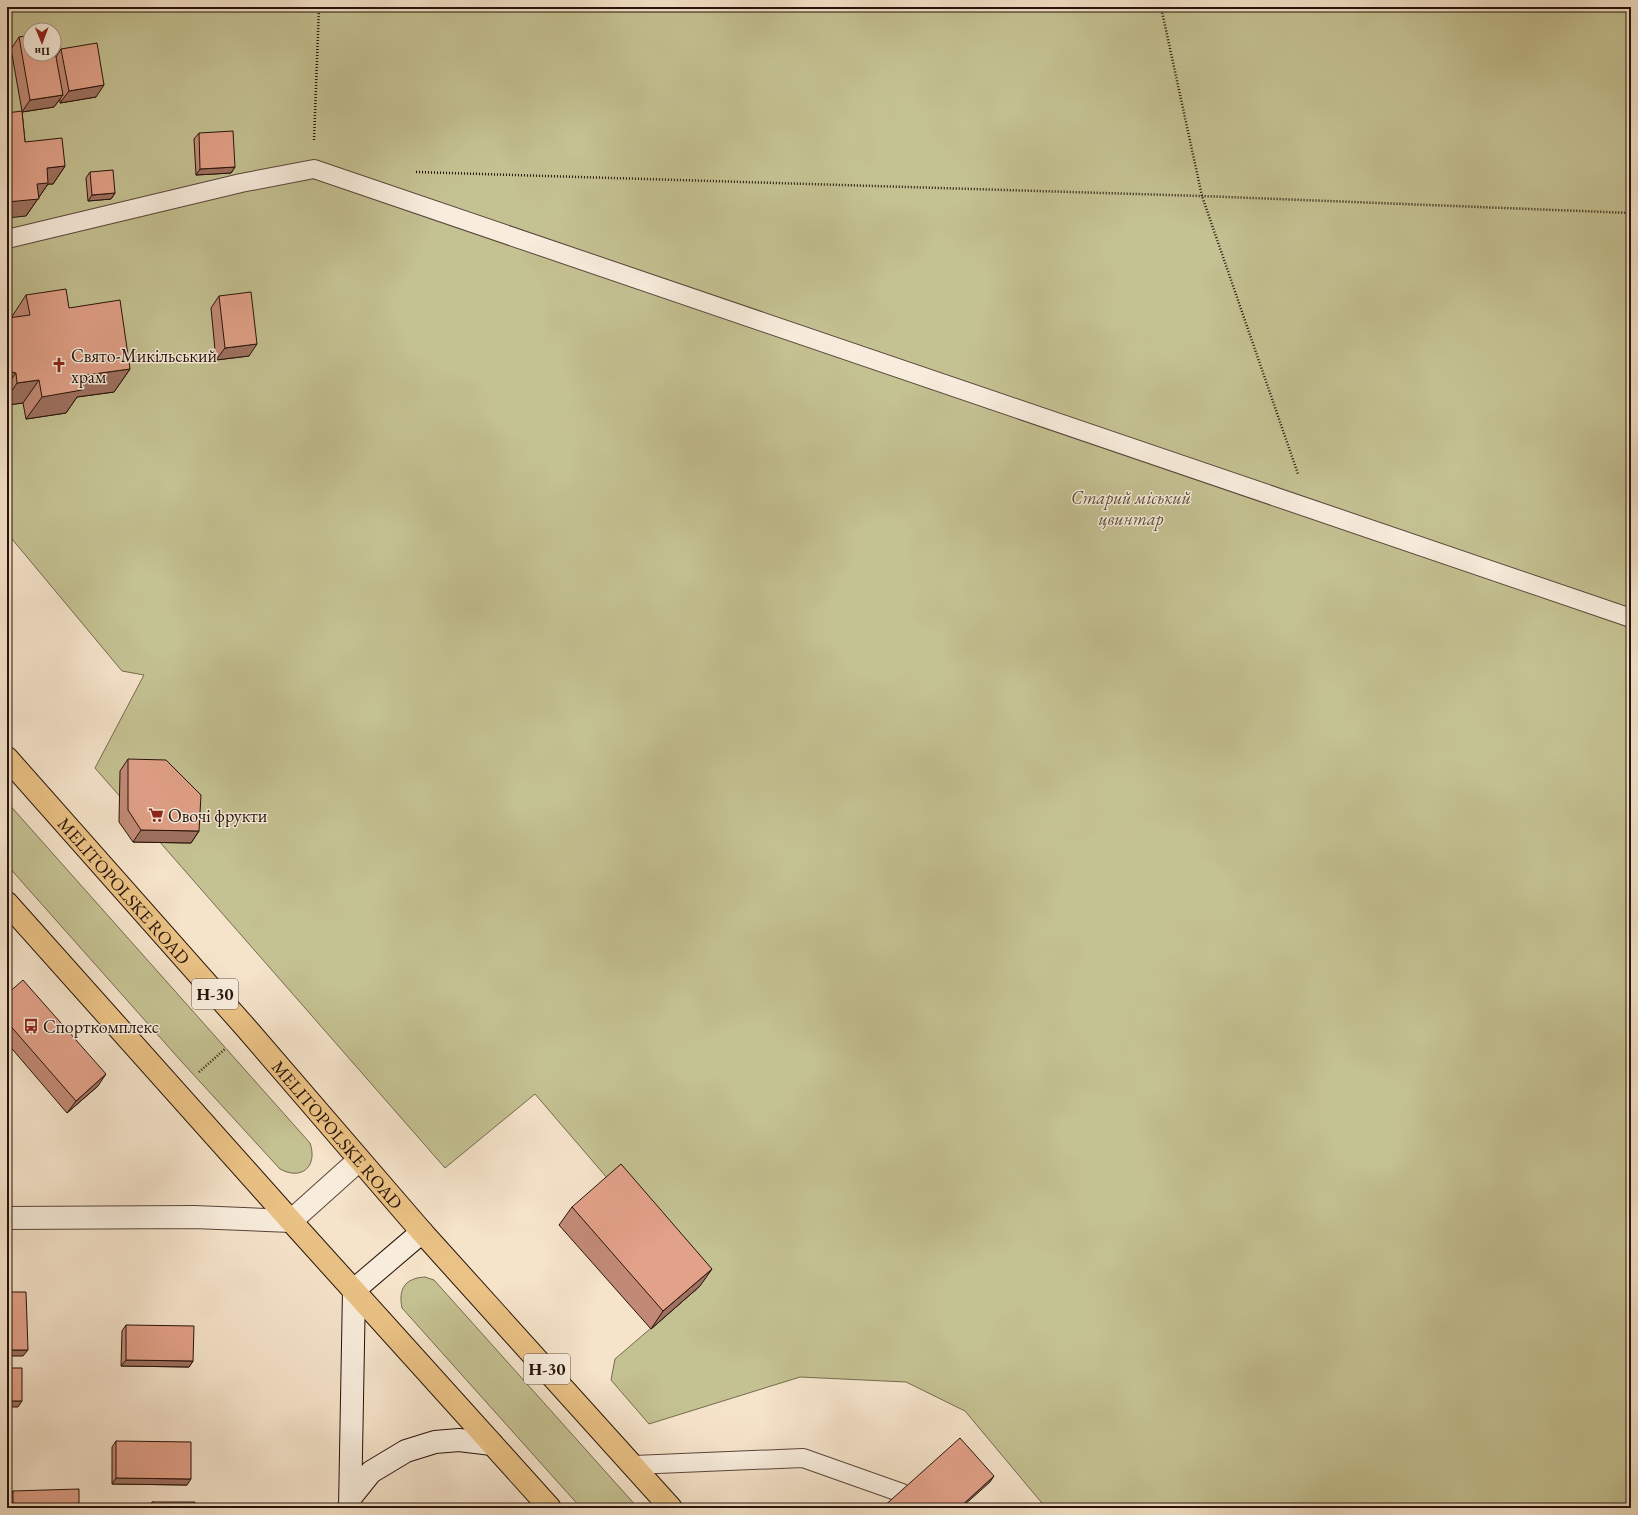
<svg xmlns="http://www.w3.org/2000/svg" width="1638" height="1515" font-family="'EB Garamond',serif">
  <rect width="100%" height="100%" fill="#f5e3ca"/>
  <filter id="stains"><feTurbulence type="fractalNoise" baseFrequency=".005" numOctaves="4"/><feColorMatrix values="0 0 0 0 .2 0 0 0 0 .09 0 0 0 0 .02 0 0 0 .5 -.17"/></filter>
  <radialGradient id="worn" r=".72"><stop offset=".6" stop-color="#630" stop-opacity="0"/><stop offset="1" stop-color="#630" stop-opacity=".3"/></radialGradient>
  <!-- green -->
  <path fill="#c4c192" stroke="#756a4e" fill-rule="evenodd" d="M7 7H1631V1508H1046L965 1411 906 1382 800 1377 649 1424 611 1380 615 1359 700 1286 535 1094 445 1168 95 768 144 675 122 671 7 533ZM30 30H54V54H30Z
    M7 802 310 1143C318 1166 302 1181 280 1169L181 1061 7 865Z
    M425 1277 434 1280 638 1508H581L402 1308C398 1289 405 1278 425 1277Z"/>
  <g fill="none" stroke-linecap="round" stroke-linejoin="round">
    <!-- lane casing -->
    <g stroke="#5a463a" stroke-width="20">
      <path id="lane" d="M7 239 241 183 314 169 1631 618
        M634 1465 803 1458 902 1493"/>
    </g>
    <!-- street casing -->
    <g stroke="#5a463a" stroke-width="24">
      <path id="street" d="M7 1218 194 1217 291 1221 359 1160"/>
    </g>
    <!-- secondary casing -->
    <g stroke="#26120a" stroke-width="24">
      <path id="secondary" d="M351 1497 371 1472 406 1451 435 1442 459 1440 492 1444
        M350 1508 354 1290 422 1232"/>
    </g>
    <!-- primary casing -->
    <g stroke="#26120a" stroke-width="24">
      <g id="primary">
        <path id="s1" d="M7 758 247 1029 422 1232 671 1508"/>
        <path d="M7 903 291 1221 550 1508"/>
      </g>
    </g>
    <!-- path -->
    <path stroke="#26120a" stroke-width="2.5" stroke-dasharray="1 2" stroke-linecap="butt" d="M1161 7 1202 196 1298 474
      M314 140 319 7
      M416 172 1202 196 1631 213
      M199 1072 225 1049"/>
    <!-- lane -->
    <use href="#lane" stroke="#f8eddd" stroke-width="18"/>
    <!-- street -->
    <use href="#street" stroke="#f8eddd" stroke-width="22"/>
    <!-- secondary -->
    <use href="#secondary" stroke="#f8eddd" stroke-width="22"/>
    <!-- primary -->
    <use href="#primary" stroke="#eac285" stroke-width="22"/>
  </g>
  <!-- wall -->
  <path fill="#c28a76" stroke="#26120a" d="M19 37 56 57 61 49 96 97 60 103V99L54 107 22 112 25 142 65 166 53 184H48L26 216 22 111 11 49Z
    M199 133 235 167 231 173 196 175 194 139Z
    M90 172 115 193 111 199 88 201 86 178Z
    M26 295 69 308 130 369 114 392 77 397 66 413 26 419 23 403 7 405V319L8 318H11Z
    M219 296 249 356 216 360 211 308Z
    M128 759 199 831 191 843 133 842 119 822 120 771Z
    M7 994 98 1086 67 1113 7 1043Z
    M572 1207 700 1286 651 1329 559 1225Z
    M126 1325 193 1361 189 1367 121 1366 122 1331Z
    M116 1441 187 1485 112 1484V1447Z
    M13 1491 79 1508H9V1497Z
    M152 1502 195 1508H148Z"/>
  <!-- shaded-wall -->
  <path fill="#9e7160" stroke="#26120a" d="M104 85 96 97 60 103 69 91Z
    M63 95 54 107 22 112 30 100Z
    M65 166 53 184H48L26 216 7 218V202L47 168Z
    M235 167 231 173 196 175 200 169Z
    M115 193 111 199 88 201 92 195Z
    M257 344 249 356 216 360 225 348Z
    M130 369 114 392 77 397 66 413 26 419 42 397 79 376Z
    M7 371 16 373 7 385Z
    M39 380 23 403 7 405V398L17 383Z
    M141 830 199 831 191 843 133 842Z
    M106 1074 98 1086 67 1113 76 1101Z
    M712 1269 700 1286 651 1329 663 1311Z
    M7 1350H28L23 1356H7Z
    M126 1360 193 1361 189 1367 121 1366Z
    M7 1401H22L18 1407H7Z
    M994 1476 990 1482 961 1508H959Z
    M116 1478 191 1479 187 1485 112 1484Z"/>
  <!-- building -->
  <path fill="#e2a189" stroke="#26120a" d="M30 35V54H54V46L63 95 30 100 19 37Z
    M97 43 104 85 69 91 61 49Z
    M22 111 25 142 62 138 65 166 47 168 48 183 37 184 39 199 7 202V113Z
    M233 131 235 167 200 169 199 133Z
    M113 170 115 193 92 195 90 172Z
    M66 289 69 308 120 300 130 369 79 376 82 390 42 397 39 380 17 383 16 373 7 371V329L9 328 8 318 30 315 26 295Z
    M251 292 257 344 225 348 219 296Z
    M128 759 166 760 201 795 199 831 141 830 128 810Z
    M23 980 106 1074 76 1101 7 1022V994Z
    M621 1164 712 1269 663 1311 572 1207Z
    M7 1292H26L28 1350H7Z
    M126 1325 194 1326 193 1361 126 1360Z
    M7 1368H22V1401H7Z
    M960 1438 994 1476 959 1508H882Z
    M116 1441 191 1442V1479L116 1478Z
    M79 1489V1508H13V1491Z
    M152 1502H195V1508H152Z"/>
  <!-- icons -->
  <defs>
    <g id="church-bare" transform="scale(1.2)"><path d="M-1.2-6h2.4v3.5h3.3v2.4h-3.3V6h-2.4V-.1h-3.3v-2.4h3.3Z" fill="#8f2418" stroke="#f8eddd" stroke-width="2.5" paint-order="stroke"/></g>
    <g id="supermarket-bare" transform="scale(1.2)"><path d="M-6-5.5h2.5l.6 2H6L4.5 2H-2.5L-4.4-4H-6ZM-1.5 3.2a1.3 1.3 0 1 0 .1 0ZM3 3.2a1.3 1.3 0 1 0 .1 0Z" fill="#8f2418" stroke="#f8eddd" stroke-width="2.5" paint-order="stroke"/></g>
    <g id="bus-bare" transform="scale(1.2)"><path d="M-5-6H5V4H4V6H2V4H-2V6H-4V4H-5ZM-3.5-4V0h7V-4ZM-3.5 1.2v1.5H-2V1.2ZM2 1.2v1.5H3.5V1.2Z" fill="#8f2418" stroke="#f8eddd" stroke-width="2.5" paint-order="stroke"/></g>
  </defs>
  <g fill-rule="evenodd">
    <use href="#church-bare" x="59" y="365"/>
    <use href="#supermarket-bare" x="156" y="815"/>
    <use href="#bus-bare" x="31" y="1026"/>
  </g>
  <g text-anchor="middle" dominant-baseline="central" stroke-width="3" stroke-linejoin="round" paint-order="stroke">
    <!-- shield labels -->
    <g fill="#f8eddd" stroke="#655449" stroke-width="1">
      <rect x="192" y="979" width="46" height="30" rx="3"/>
      <rect x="524" y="1354" width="46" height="30" rx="3"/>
    </g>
    <g font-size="17" font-weight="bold" fill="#26120a">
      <text x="215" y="994">Н-30</text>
      <text x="547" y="1369">Н-30</text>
    </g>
    <!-- poi labels -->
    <g font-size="18" fill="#26120a" stroke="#f8eddd" text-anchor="start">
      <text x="71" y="355">Свято-Микільський<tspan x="71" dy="21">храм</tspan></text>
      <text x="168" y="815">Овочі фрукти</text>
      <text x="43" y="1026">Спорткомплекс</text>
    </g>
    <!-- park labels -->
    <g font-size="18" font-style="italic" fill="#5d4f3a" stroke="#f8eddd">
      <text x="1131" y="497">Старий міський<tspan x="1131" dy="21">цвинтар</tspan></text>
    </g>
    <!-- street labels -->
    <g font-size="18" fill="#26120a" stroke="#f8eddd">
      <text stroke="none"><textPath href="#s1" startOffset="177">MELITOPOLSKE ROAD</textPath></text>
      <text stroke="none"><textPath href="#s1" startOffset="501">MELITOPOLSKE ROAD</textPath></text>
    </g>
  </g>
  <!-- margin -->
  <rect width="1638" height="1515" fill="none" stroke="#f5e3ca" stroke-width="24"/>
  <rect x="8" y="8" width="1622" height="1499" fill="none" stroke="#26120a" stroke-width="2"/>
  <rect x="12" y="12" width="1614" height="1491" fill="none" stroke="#26120a"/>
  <!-- north arrow -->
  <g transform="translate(42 42) rotate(179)"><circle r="19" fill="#f8eddd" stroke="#a49589"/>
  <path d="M0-3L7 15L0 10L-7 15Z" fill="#8f2418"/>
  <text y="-6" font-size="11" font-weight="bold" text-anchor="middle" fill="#26120a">Пн</text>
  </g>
  <rect width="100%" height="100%" filter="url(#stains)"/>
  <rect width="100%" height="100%" fill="url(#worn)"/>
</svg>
